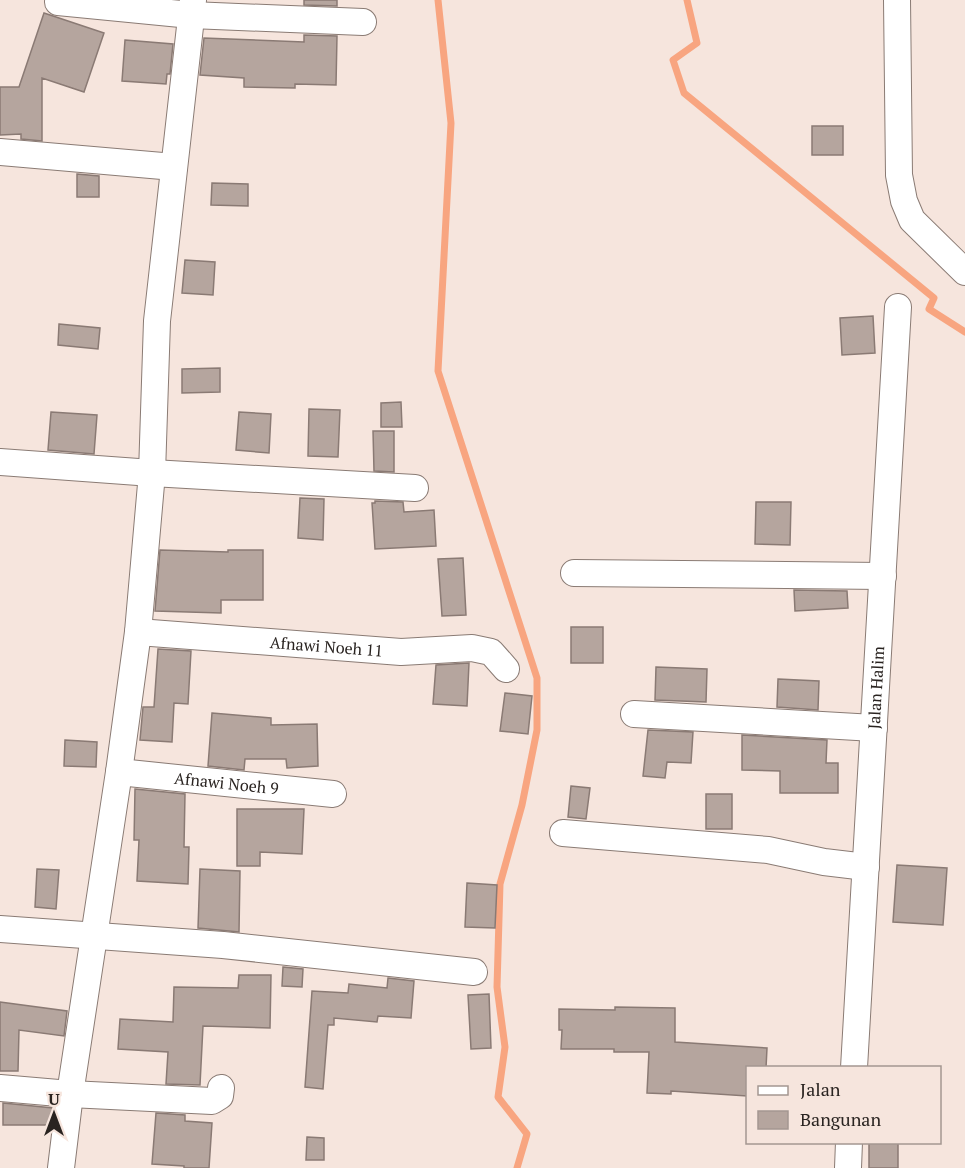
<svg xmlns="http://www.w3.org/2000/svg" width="965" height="1168" font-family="'PT Serif',serif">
  <rect width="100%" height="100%" fill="#f6e5dd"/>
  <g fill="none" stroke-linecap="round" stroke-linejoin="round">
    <!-- stream -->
    <path stroke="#f8a580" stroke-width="7" d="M438 0 451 123 438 371 537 678V730L522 805 500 884 497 987 505 1047 498 1097 527 1134 517 1168
      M687 0 697 43 673 60 684 93 934 298 929 309 965 332"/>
  </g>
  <!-- building -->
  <path fill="#b5a59e" stroke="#8a7a74" stroke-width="1.5" d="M304 0H337V6L304 5Z
    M44 13 104 33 84 92 42 78V141L21 139V134L0 135V87H19Z
    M304 35 337 36 336 85 295 84V88L244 87V78L200 75 204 38 304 42Z
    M125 40 173 44 170 74H167L166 84 122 81Z
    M812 126H843V155H812Z
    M77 174 99 176V197H77Z
    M212 183 248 184V206L211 205Z
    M185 260 215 262 213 295 182 293Z
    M873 316 875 353 842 355 840 318Z
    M59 324 100 328 98 349 58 345Z
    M220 368V392L182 393V369Z
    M401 402 402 427H381V403Z
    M309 409 340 410 338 457 308 456Z
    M51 412 97 415 94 454 48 450Z
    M239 412 271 414 269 453 236 450Z
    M373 431H394V472L374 471Z
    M300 498 324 499 323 540 298 538Z
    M375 501 403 502 404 512 434 510 436 546 375 549 372 503H375Z
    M756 502H791L790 545 755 544Z
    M160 550 228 552V550H263V600H221V613L155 611Z
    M463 558 466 615 442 616 438 559Z
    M794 590 847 591 848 608 795 611Z
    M571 627H603V663H571Z
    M158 649 191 651 188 704 174 703 172 742 140 740 143 707H154Z
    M469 663 467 706 433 704 436 665Z
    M656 667 707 669 706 702 655 700Z
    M778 679 819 681 818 710 777 707Z
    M505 693 532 696 528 734 500 731Z
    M212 713 271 718V725L317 724 318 766 287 768 286 759H245L244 770 208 766Z
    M648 730 693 732 691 763 667 762 665 778 643 776Z
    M742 735 827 740 826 763H838V793H780V771L742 770Z
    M65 740 97 742 96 767 64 766Z
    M571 786 590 788 586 819 568 817Z
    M135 789 185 794 184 847H189L188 884 137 881 139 840H134Z
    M706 794H732V829H706Z
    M237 809H304L302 854 260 852V866H237Z
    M897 865 947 868 943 925 893 922Z
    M37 869 59 870 56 909 35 907Z
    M200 869 240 871 239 932 198 928Z
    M467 883 497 885 495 928 465 927Z
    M283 967 303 969 302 987 282 986Z
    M239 975H271L270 1028 203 1026 200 1085 166 1084 168 1052 118 1049 120 1019 173 1022 174 987 238 988Z
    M388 978 414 981 411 1018 378 1016 377 1022 334 1018V1025H328L323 1089 305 1087 312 991 348 993 349 984 387 988Z
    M489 994 491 1048 471 1049 468 995Z
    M0 1002 67 1011 64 1036 19 1030 18 1071H0Z
    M615 1007 675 1008V1042L767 1048 766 1068H747V1096L671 1091V1094L647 1093 649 1052H614V1049H561L562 1030H559V1009L615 1010Z
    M3 1103 53 1108 51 1125H3Z
    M156 1113 185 1115V1121L212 1123 209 1168H184V1166L152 1164Z
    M307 1137 324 1138V1160H306Z
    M869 1143H898V1168H869Z"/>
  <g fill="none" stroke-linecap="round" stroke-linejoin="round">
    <!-- minor casing -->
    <g stroke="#8a7b74" stroke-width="28">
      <g id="minor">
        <path d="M897 0 899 175 904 201 912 220 965 272"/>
        <path d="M58 2 191 15 363 22"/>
        <path d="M0 152 174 167"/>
        <path d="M0 462 152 473 415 488"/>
        <path d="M574 573 883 576"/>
        <path id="s1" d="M138 632 401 652 472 648 491 652 506 669"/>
        <path d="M634 714 874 728"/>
        <path id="s2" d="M119 772 333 794"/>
        <path d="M563 833 768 850 824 862 866 867"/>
        <path d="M0 929 223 945 474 972"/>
        <path id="s3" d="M854 1068 898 307"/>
        <path d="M0 1088 70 1094 212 1101 220 1096 221 1088"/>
        <path d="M61 1168 70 1094 119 772 138 632 152 473 157 321 193 0"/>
        <path d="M848 1168 849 1142"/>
      </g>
    </g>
    <!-- minor -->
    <use href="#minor" stroke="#fff" stroke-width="26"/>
  </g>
  <g text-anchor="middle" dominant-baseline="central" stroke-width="4.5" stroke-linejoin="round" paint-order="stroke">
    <!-- street labels -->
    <g font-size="16" fill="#292320" stroke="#f6e5dd">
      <text stroke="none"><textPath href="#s1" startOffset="189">Afnawi Noeh 11</textPath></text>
      <text stroke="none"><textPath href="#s3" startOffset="381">Jalan Halim</textPath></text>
      <text stroke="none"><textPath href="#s2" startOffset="108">Afnawi Noeh 9</textPath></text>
    </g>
  </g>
  <!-- legend -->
  <rect x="746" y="1066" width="195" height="78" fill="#f6e5dd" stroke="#a49791" stroke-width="1.5"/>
  <rect x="758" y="1086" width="30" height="9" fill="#ffffff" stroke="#a49791" stroke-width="1.5"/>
  <text x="800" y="1096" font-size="18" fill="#292320">Jalan</text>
  <rect x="758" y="1111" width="30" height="18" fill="#b5a59e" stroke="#a49791" stroke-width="1.5"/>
  <text x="800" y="1126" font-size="18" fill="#292320">Bangunan</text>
  <!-- north arrow -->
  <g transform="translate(54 1114)" stroke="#f6e5dd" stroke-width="4.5" paint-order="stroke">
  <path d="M0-4.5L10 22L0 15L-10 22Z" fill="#292320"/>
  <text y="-9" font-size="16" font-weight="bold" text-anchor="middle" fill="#292320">U</text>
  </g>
</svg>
